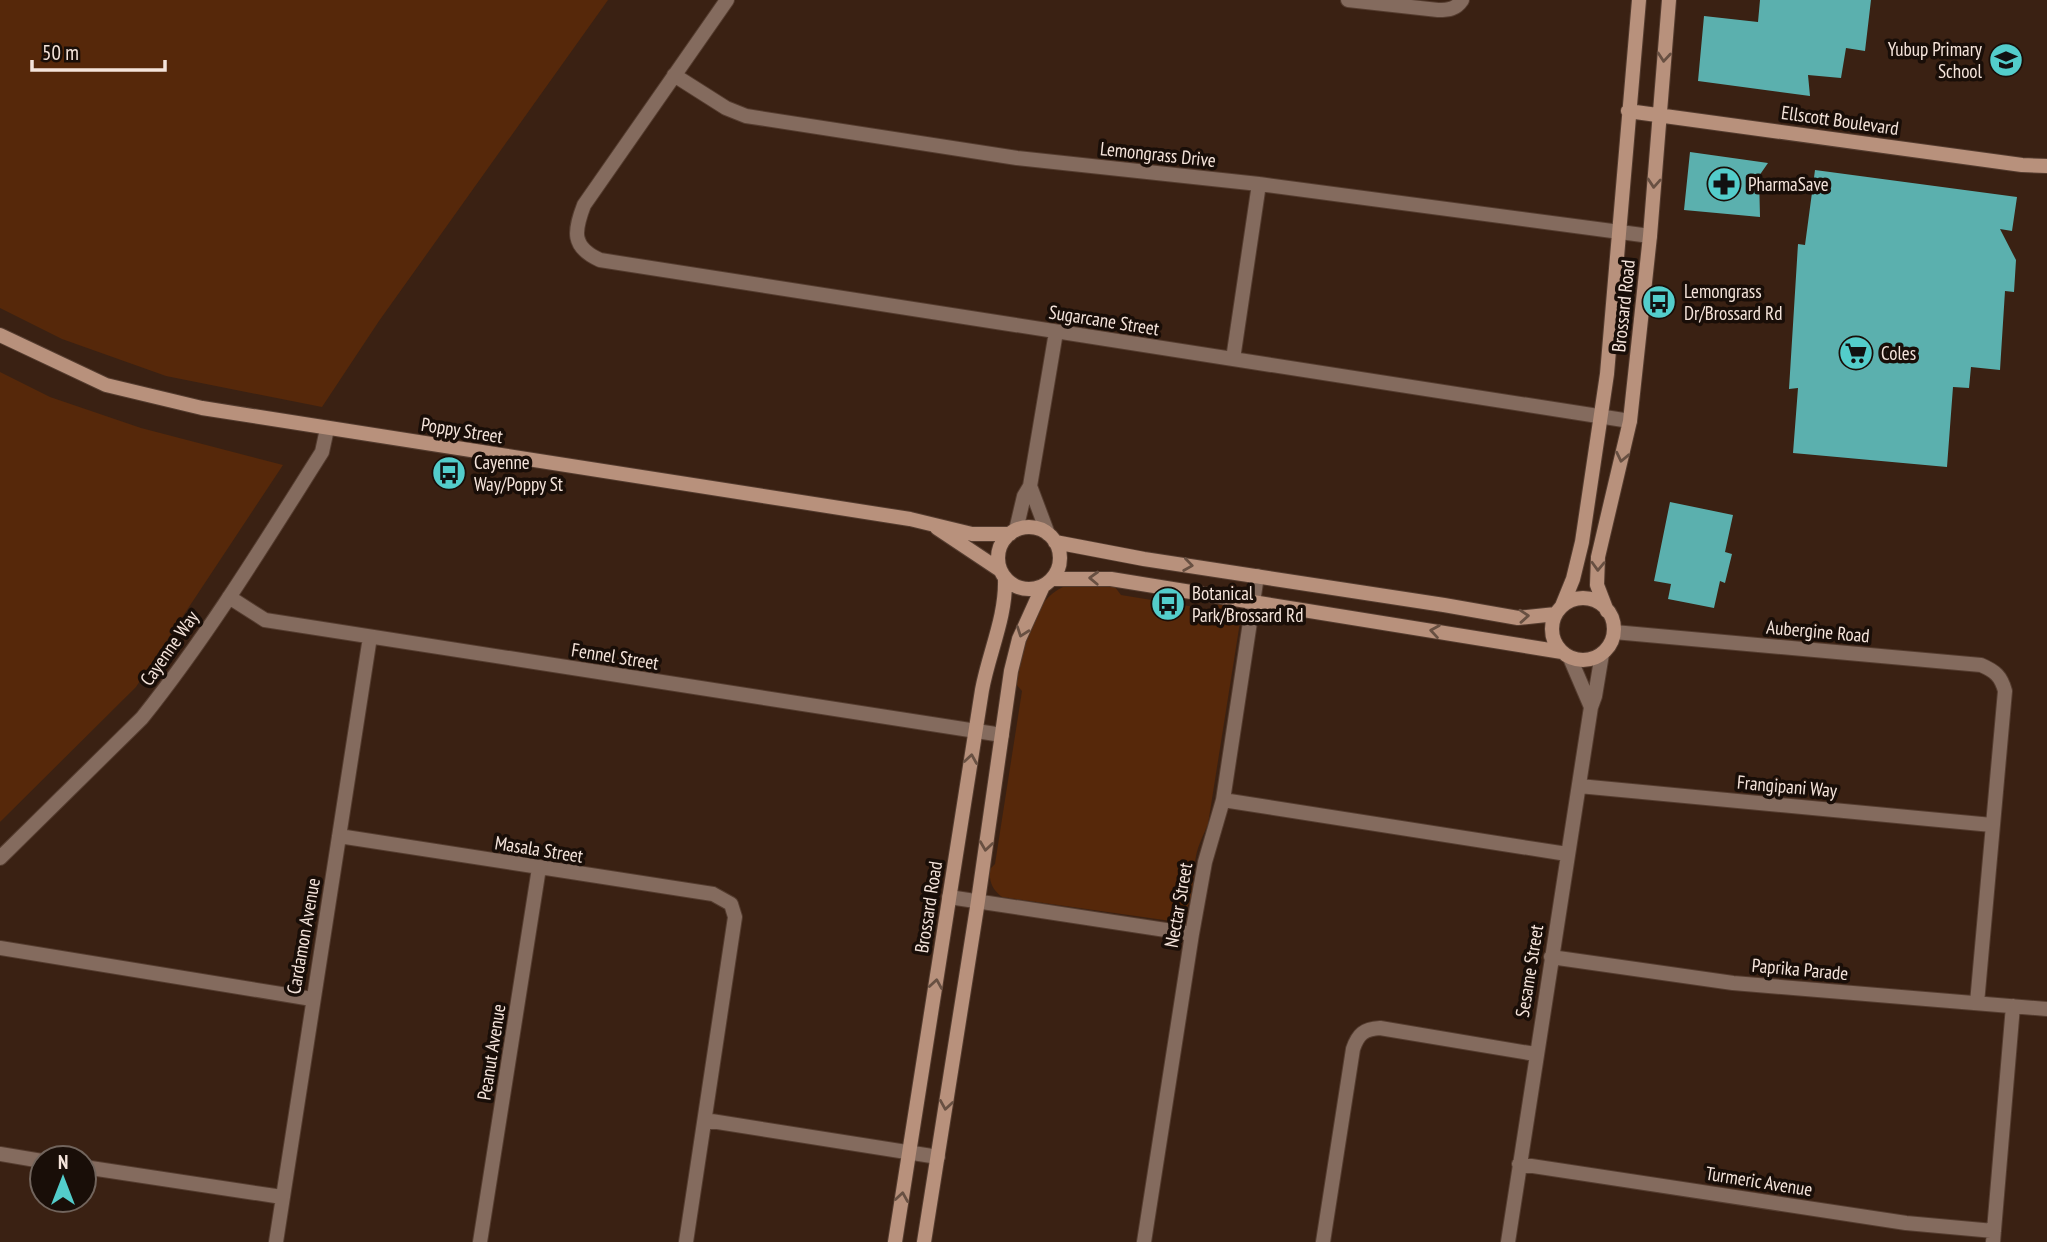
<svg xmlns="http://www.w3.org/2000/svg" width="2047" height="1242" font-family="'PT Sans Narrow',sans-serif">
  <rect width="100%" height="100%" fill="#3a2113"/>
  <!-- green -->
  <path fill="#56280a" d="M0 0H608L379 321 322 407 166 376 62 339 0 308Z
    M0 372 50 397 141 428 283 465 136 687 0 822Z
    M1112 583 1121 595 1213 610 1219 604C1231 604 1236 611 1240 622L1208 824C1204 834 1198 845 1196 856 1191 879 1198 912 1171 921L1002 897C992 889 989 882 990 869L995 864 1022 691 1015 683C1020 654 1032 600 1063 587 1076 581 1098 584 1112 583Z"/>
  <!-- building -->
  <path fill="#5bb0ae" d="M1760 0H1871L1865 51 1846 48 1841 78 1808 75 1810 96 1698 81 1704 16 1758 22Z
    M1690 152 1768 163 1759 176 1760 217 1684 210Z
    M1815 170 2017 197 2012 231 2000 229 2016 260 2014 292 2005 291 2000 370 1971 367 1969 388 1953 387 1947 467 1793 453 1798 388 1789 389 1798 244 1805 245Z
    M1670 502 1733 515 1725 552 1732 554 1725 583 1720 581 1714 608 1668 599 1671 584 1654 581Z"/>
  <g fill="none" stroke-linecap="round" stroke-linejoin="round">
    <!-- street casing -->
    <g stroke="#543c2f" stroke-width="16">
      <path id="street" d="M727 0 584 205C574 231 571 247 600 260L1630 421
        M1348 0 1438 10C1449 10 1456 9 1462 0
        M674 75 726 108 746 116 1017 158 1259 184 1650 236
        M1233 359 1259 184
        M1030 486 1048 534
        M1016 530 1024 496 1030 486 1056 332
        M229 597 265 620 1002 735
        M1614 632 1981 665C1995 671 2001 676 2005 691L1977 1003
        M1570 658 1591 707
        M1579 786 1992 825
        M1223 800 1567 854
        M339 836 713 894 731 904 735 917 686 1242
        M0 858 142 718C209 634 265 542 322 452L327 429
        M949 897 1192 934
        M0 948 312 999
        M1551 957 1733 983 2047 1009
        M705 1120 938 1157
        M0 1154 42 1161
        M1519 1164 1906 1223 1994 1231
        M84 1167 282 1197
        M276 1242 370 637
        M480 1242 539 868
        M1144 1242 1192 934 1205 862 1223 800 1257 576
        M1323 1242 1353 1049C1358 1034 1364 1029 1380 1028L1535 1054
        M1508 1242 1591 707 1595 696 1602 654
        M1993 1242 2013 1006"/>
    </g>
    <!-- secondary casing -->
    <g stroke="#543c2f" stroke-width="16">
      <path id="secondary" d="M1628 111 2022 165 2047 166
        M0 335 106 385 202 408 910 519 972 534H1010
        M998 558a31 31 0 1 1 62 0a31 31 0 1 1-62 0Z
        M937 528 1000 570
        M1055 542 1144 559 1444 605 1518 618 1556 614
        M1052 579H1111L1562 652
        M1552 629a31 31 0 1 1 62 0a31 31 0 1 1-62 0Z
        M1562 606 1573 579 1582 542 1607 374 1639 0
        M1607 611 1597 585 1598 557 1630 421 1650 236 1669 0
        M895 1242 982 690C989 652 1006 618 1005 579
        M924 1242 978 901 1011 671 1019 639 1043 586"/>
    </g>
    <!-- street -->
    <use href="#street" stroke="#846b5e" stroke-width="14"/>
    <!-- secondary -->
    <use href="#secondary" stroke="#b8917c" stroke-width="14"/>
  </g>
  <!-- one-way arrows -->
  <defs><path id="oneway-chevron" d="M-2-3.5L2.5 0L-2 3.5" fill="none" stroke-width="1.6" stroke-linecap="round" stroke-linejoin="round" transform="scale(1.75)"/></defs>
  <g stroke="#685042">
    <use href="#oneway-chevron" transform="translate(1664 57) rotate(95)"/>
    <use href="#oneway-chevron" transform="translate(1654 183) rotate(94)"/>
    <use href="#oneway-chevron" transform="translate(1622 457) rotate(102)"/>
    <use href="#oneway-chevron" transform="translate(1188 565) rotate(8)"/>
    <use href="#oneway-chevron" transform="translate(1598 566) rotate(92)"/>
    <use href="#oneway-chevron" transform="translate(1094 578) rotate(-178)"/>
    <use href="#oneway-chevron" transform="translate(1524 616) rotate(-4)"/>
    <use href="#oneway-chevron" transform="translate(1435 631) rotate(-171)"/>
    <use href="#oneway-chevron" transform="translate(1022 632) rotate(110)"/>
    <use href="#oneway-chevron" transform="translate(971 759) rotate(-81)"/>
    <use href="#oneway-chevron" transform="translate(986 846) rotate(98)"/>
    <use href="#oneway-chevron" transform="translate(936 984) rotate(-81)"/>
    <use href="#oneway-chevron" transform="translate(946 1105) rotate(99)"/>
    <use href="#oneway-chevron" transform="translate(902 1197) rotate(-81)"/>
  </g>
  <!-- icons -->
  <defs>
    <g id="school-disc" transform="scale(1.75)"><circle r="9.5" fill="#53cdcb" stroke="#190e08"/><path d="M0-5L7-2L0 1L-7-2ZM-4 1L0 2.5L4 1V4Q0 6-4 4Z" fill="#111"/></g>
    <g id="pharmacy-disc" transform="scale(1.75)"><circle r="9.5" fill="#53cdcb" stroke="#190e08"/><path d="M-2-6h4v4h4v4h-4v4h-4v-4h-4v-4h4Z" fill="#111"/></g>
    <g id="bus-disc" transform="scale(1.75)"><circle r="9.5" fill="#53cdcb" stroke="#190e08"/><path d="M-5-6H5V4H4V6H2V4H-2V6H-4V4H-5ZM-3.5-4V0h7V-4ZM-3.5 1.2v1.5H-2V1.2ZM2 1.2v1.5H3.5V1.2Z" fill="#111"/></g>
    <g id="supermarket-disc" transform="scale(1.75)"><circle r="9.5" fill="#53cdcb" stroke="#190e08"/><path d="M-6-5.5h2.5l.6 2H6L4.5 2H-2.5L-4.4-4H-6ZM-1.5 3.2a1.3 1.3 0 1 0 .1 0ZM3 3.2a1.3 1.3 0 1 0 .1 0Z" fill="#111"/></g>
  </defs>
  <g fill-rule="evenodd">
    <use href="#school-disc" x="2006" y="60"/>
    <use href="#pharmacy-disc" x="1724" y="184"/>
    <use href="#bus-disc" x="1659" y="302"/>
    <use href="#supermarket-disc" x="1856" y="353"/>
    <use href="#bus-disc" x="449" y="473"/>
    <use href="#bus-disc" x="1168" y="604"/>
  </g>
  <g text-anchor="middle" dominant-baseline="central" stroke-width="7" stroke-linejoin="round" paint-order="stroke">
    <!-- poi labels -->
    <g font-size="19" fill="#f5e4db" stroke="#190e08" text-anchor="start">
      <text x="1982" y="49" text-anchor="end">Yubup Primary<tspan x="1982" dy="22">School</tspan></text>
      <text x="1748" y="184">PharmaSave</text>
      <text x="1684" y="291">Lemongrass<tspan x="1684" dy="22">Dr/Brossard Rd</tspan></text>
      <text x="1881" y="353">Coles</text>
      <text x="474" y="462">Cayenne<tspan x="474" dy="22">Way/Poppy St</tspan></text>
      <text x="1192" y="593">Botanical<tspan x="1192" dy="22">Park/Brossard Rd</tspan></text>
    </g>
    <!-- street labels -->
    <g font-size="19" fill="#f5e4db" stroke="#190e08">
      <text transform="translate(1840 120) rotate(8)">Ellscott Boulevard</text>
      <text transform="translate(1158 154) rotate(6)">Lemongrass Drive</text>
      <text transform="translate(1623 306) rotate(-84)">Brossard Road</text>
      <text transform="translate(1104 320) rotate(9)">Sugarcane Street</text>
      <text transform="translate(462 430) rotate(9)">Poppy Street</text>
      <text transform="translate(1818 631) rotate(5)">Aubergine Road</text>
      <text transform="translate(169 648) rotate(-55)">Cayenne Way</text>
      <text transform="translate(615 656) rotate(9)">Fennel Street</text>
      <text transform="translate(1787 786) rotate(5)">Frangipani Way</text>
      <text transform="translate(539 849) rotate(9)">Masala Street</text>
      <text transform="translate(1178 905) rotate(-80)">Nectar Street</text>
      <text transform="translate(928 907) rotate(-81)">Brossard Road</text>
      <text transform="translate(303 936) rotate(-80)">Cardamon Avenue</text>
      <text transform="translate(1800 969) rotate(5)">Paprika Parade</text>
      <text transform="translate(1529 971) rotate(-81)">Sesame Street</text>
      <text transform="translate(491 1052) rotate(-81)">Peanut Avenue</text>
      <text transform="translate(1759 1181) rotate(9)">Turmeric Avenue</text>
    </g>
  </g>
  <!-- north arrow -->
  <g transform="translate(63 1179)"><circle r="33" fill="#190e08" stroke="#71645c" stroke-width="2"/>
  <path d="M0-5L12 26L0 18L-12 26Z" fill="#53cdcb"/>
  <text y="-10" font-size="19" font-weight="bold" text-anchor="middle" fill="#f5e4db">N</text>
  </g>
  <!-- scale -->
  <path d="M32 60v10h133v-10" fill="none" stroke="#f5e4db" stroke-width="3.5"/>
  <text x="42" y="60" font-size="21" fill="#f5e4db" stroke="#190e08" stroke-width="5" paint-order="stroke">50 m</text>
</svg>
